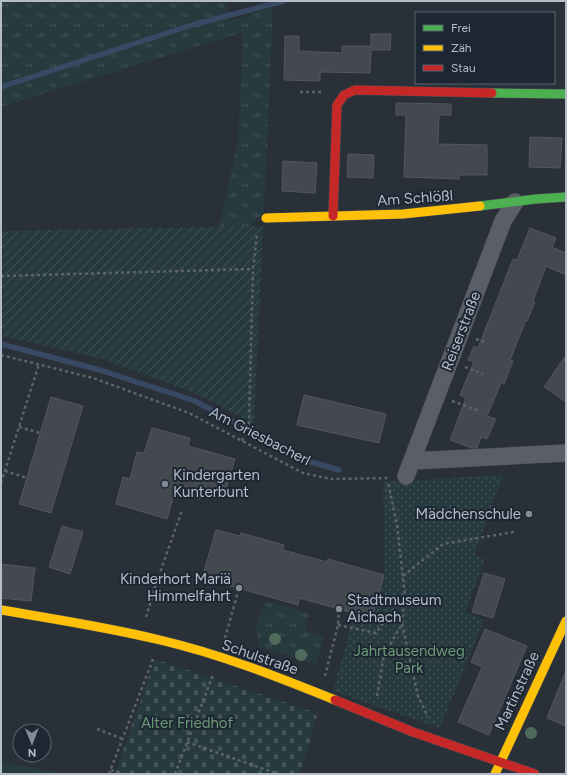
<svg xmlns="http://www.w3.org/2000/svg" width="567" height="775" font-family="Figtree,sans-serif">
  <defs>
    <pattern id="grass-tufts" width="24" height="20" patternUnits="userSpaceOnUse"><rect width="24" height="20" fill="#273a3e"/><path d="M3 7l-1-3M5 7V3M7 7l1-3M15 17l-1-3M17 17v-4M19 17l1-3" fill="none" stroke="#445559"/></pattern>
    <pattern id="cemetery-stones" width="16" height="16" patternUnits="userSpaceOnUse"><rect width="16" height="16" fill="#273a3e"/><path d="M2 7V4a2 2 0 0 1 4 0v3zM10 15v-3a2 2 0 0 1 4 0v3z" fill="#445559"/></pattern>
    <pattern id="park-dots" width="8" height="8" patternUnits="userSpaceOnUse"><rect width="8" height="8" fill="#273a3e"/><path d="M2 2h.1M6 6h.1" fill="none" stroke="#445559" stroke-width="1.8" stroke-linecap="round"/></pattern>
    <pattern id="garden-furrows" width="10" height="10" patternUnits="userSpaceOnUse"><rect width="10" height="10" fill="#273a3e"/><path d="M-1 1l2-2M0 10L10 0M9 11l2-2" fill="none" stroke="#445559"/></pattern>
  </defs>
  <rect width="100%" height="100%" fill="#2a3038"/>
  <!-- grass -->
  <path fill="url(#grass-tufts)" d="M1 1H227L229 21 273 7 264 211 250 227H219L238 142 243 32 1 107Z
    M265 601 309 613 305 630 324 636 316 664 259 647 256 626Z"/>
  <!-- cemetery -->
  <path fill="url(#cemetery-stones)" d="M155 659 311 711 317 716 300 774H115Z"/>
  <!-- park -->
  <path fill="url(#park-dots)" d="M503 475 474 555 485 559 465 612 484 620 440 728 333 691 354 614 373 619 384 575 383 482Z"/>
  <!-- garden -->
  <path fill="url(#garden-furrows)" d="M263 226 254 424 197 394 100 358 1 336V231Z"/>
  <!-- pitch -->
  <path fill="#273a3e" d="M1 761 64 774H1Z"/>
  <g fill="none" stroke-linecap="round" stroke-linejoin="round">
    <!-- stream -->
    <path stroke="#384963" stroke-width="5.5" d="M1 87 192 25 284 1
      M1 344 100 370 195 401 304 460 339 470"/>
  </g>
  <!-- building -->
  <path fill="#444950" stroke="#52575f" d="M371 34H391L390 50H371L370 73 320 72V81L284 80 285 36H299V51L342 53V46H371Z
    M396 103 451 104V115H439L438 144 487 145V175H459V179L404 177 406 115H396Z
    M530 137 562 138 560 168 529 167Z
    M348 154 374 155 373 178 347 177Z
    M283 161 317 163 315 193 282 191Z
    M530 228 556 238 552 247 566 253V275L546 266 533 301 535 302 527 321 526 320 510 360 513 361 504 384 501 383 487 416 496 419 487 439 481 437 477 448H472L450 440 466 398 460 395 474 362 468 360 474 346 478 348 513 259 517 260Z
    M566 355V402L544 387Z
    M304 395 386 414 379 443 297 425Z
    M51 397 83 406 51 513 19 504Z
    M152 428 190 438 188 446 235 459 225 493 204 487 200 499 175 491 167 519 116 504 123 477 130 479 137 452 144 453Z
    M62 526 83 532 70 574 49 567Z
    M216 530 240 536 241 533 284 545 283 550 327 562 328 559 384 575 372 618 299 598 298 605 202 578Z
    M1 564 35 568 31 601 1 598Z
    M484 573 505 579 493 618 472 612Z
    M485 629 527 646 489 735 458 722 482 667 471 662Z
    M565 673H566V726L547 718Z"/>
  <g fill="none" stroke-linecap="round" stroke-linejoin="round">
    <!-- street casing -->
    <g stroke="#484c53" stroke-width="18">
      <path id="street" d="M412 461 566 453
        M406 476 503 221 515 202"/>
    </g>
    <!-- fast casing -->
    <g stroke="#484c53" stroke-width="10">
      <path id="fast" d="M492 93 566 94
        M480 206 536 199 566 197"/>
    </g>
    <!-- slow casing -->
    <g stroke="#484c53" stroke-width="10">
      <path id="slow" d="M266 218 403 214 480 206
        M1 610C54 619 107 627 160 640 220 654 278 677 335 700
        M495 774 566 621"/>
    </g>
    <!-- jam casing -->
    <g stroke="#484c53" stroke-width="10">
      <path id="jam" d="M333 216 337 105 344 95 355 90 492 93
        M335 700 413 732 535 774"/>
    </g>
    <!-- path -->
    <path stroke="#5d636a" stroke-width="2.5" stroke-dasharray="3 3" stroke-linecap="butt" d="M300 92H322
      M1 276 253 269
      M476 339 485 342
      M1 355 93 378 189 413 303 473 331 479 390 478
      M465 367 483 374
      M452 401 480 411
      M19 427 40 433
      M242 441 249 423 253 269 257 235
      M5 471 27 478
      M1 483 39 364
      M403 576 443 544 514 532
      M146 617 156 584 182 510
      M402 624 418 696 428 717
      M338 625 376 633 404 595
      M225 638 239 588
      M325 676 338 625 339 609
      M377 696 384 655 402 624 405 595 397 525 388 482
      M97 729 123 739
      M187 742 278 774
      M111 770 124 774
      M109 774 153 659
      M175 774 213 675"/>
    <!-- street -->
    <use href="#street" stroke="#5a5e66" stroke-width="17"/>
    <!-- fast -->
    <use href="#fast" stroke="#4caf50" stroke-width="9"/>
    <!-- slow -->
    <use href="#slow" stroke="#ffc107" stroke-width="9"/>
    <!-- jam -->
    <use href="#jam" stroke="#c62828" stroke-width="9"/>
  </g>
  <!-- trees -->
  <g fill="#4e6a5a">
    <circle cx="275" cy="639" r="6"/>
    <circle cx="301" cy="655" r="6"/>
    <circle cx="531" cy="733" r="6"/>
  </g>
  <!-- markers -->
  <g fill="#848b96" stroke="#1d2633" stroke-width="1.5">
    <circle cx="165" cy="484" r="4"/>
    <circle cx="529" cy="514" r="4"/>
    <circle cx="239" cy="588" r="4"/>
    <circle cx="339" cy="609" r="4"/>
  </g>
  <g text-anchor="middle" dominant-baseline="central" stroke-width="4" stroke-linejoin="round" paint-order="stroke">
    <!-- street labels -->
    <g font-size="15" fill="#b4bcc9" stroke="#1d2633">
      <text transform="translate(415 198) rotate(-4)">Am Schlößl</text>
      <text transform="translate(461 331) rotate(-69)">Reiserstraße</text>
      <text transform="translate(260 436) rotate(27)">Am Griesbacherl</text>
      <text transform="translate(260 657) rotate(19)">Schulstraße</text>
      <text transform="translate(517 691) rotate(-65)">Martinstraße</text>
    </g>
    <!-- poi labels -->
    <g font-size="15" fill="#b4bcc9" stroke="#1d2633" text-anchor="start">
      <text x="173" y="475">Kindergarten<tspan x="173" dy="17">Kunterbunt</tspan></text>
      <text x="521" y="514" text-anchor="end">Mädchenschule</text>
      <text x="231" y="579" text-anchor="end">Kinderhort Mariä<tspan x="231" dy="17">Himmelfahrt</tspan></text>
      <text x="347" y="600">Stadtmuseum<tspan x="347" dy="17">Aichach</tspan></text>
    </g>
    <!-- park labels -->
    <g font-size="15" fill="#6b9a76" stroke="#1d2633">
      <text x="409" y="651">Jahrtausendweg<tspan x="409" dy="17">Park</tspan></text>
      <text x="187" y="723">Alter Friedhof</text>
    </g>
  </g>
  <!-- border -->
  <rect width="567" height="775" fill="none" stroke="#b4bcc9" stroke-width="4"/>
  <!-- legend -->
  <rect x="415" y="12" width="140" height="72" fill="#1d2633" stroke="#59626f"/>
  <rect x="423" y="25" width="20" height="6" fill="#4caf50" stroke="#59626f"/>
  <text x="451" y="32" font-size="12" fill="#b4bcc9">Frei</text>
  <rect x="423" y="45" width="20" height="6" fill="#ffc107" stroke="#59626f"/>
  <text x="451" y="52" font-size="12" fill="#b4bcc9">Zäh</text>
  <rect x="423" y="65" width="20" height="6" fill="#c62828" stroke="#59626f"/>
  <text x="451" y="72" font-size="12" fill="#b4bcc9">Stau</text>
  <!-- north arrow -->
  <g transform="translate(32 743) rotate(179)"><circle r="19" fill="#1d2633" stroke="#59626f"/>
  <path d="M0-3L7 15L0 10L-7 15Z" fill="#848b96"/>
  <text y="-6" font-size="11" font-weight="bold" text-anchor="middle" fill="#b4bcc9">N</text>
  </g>
</svg>
